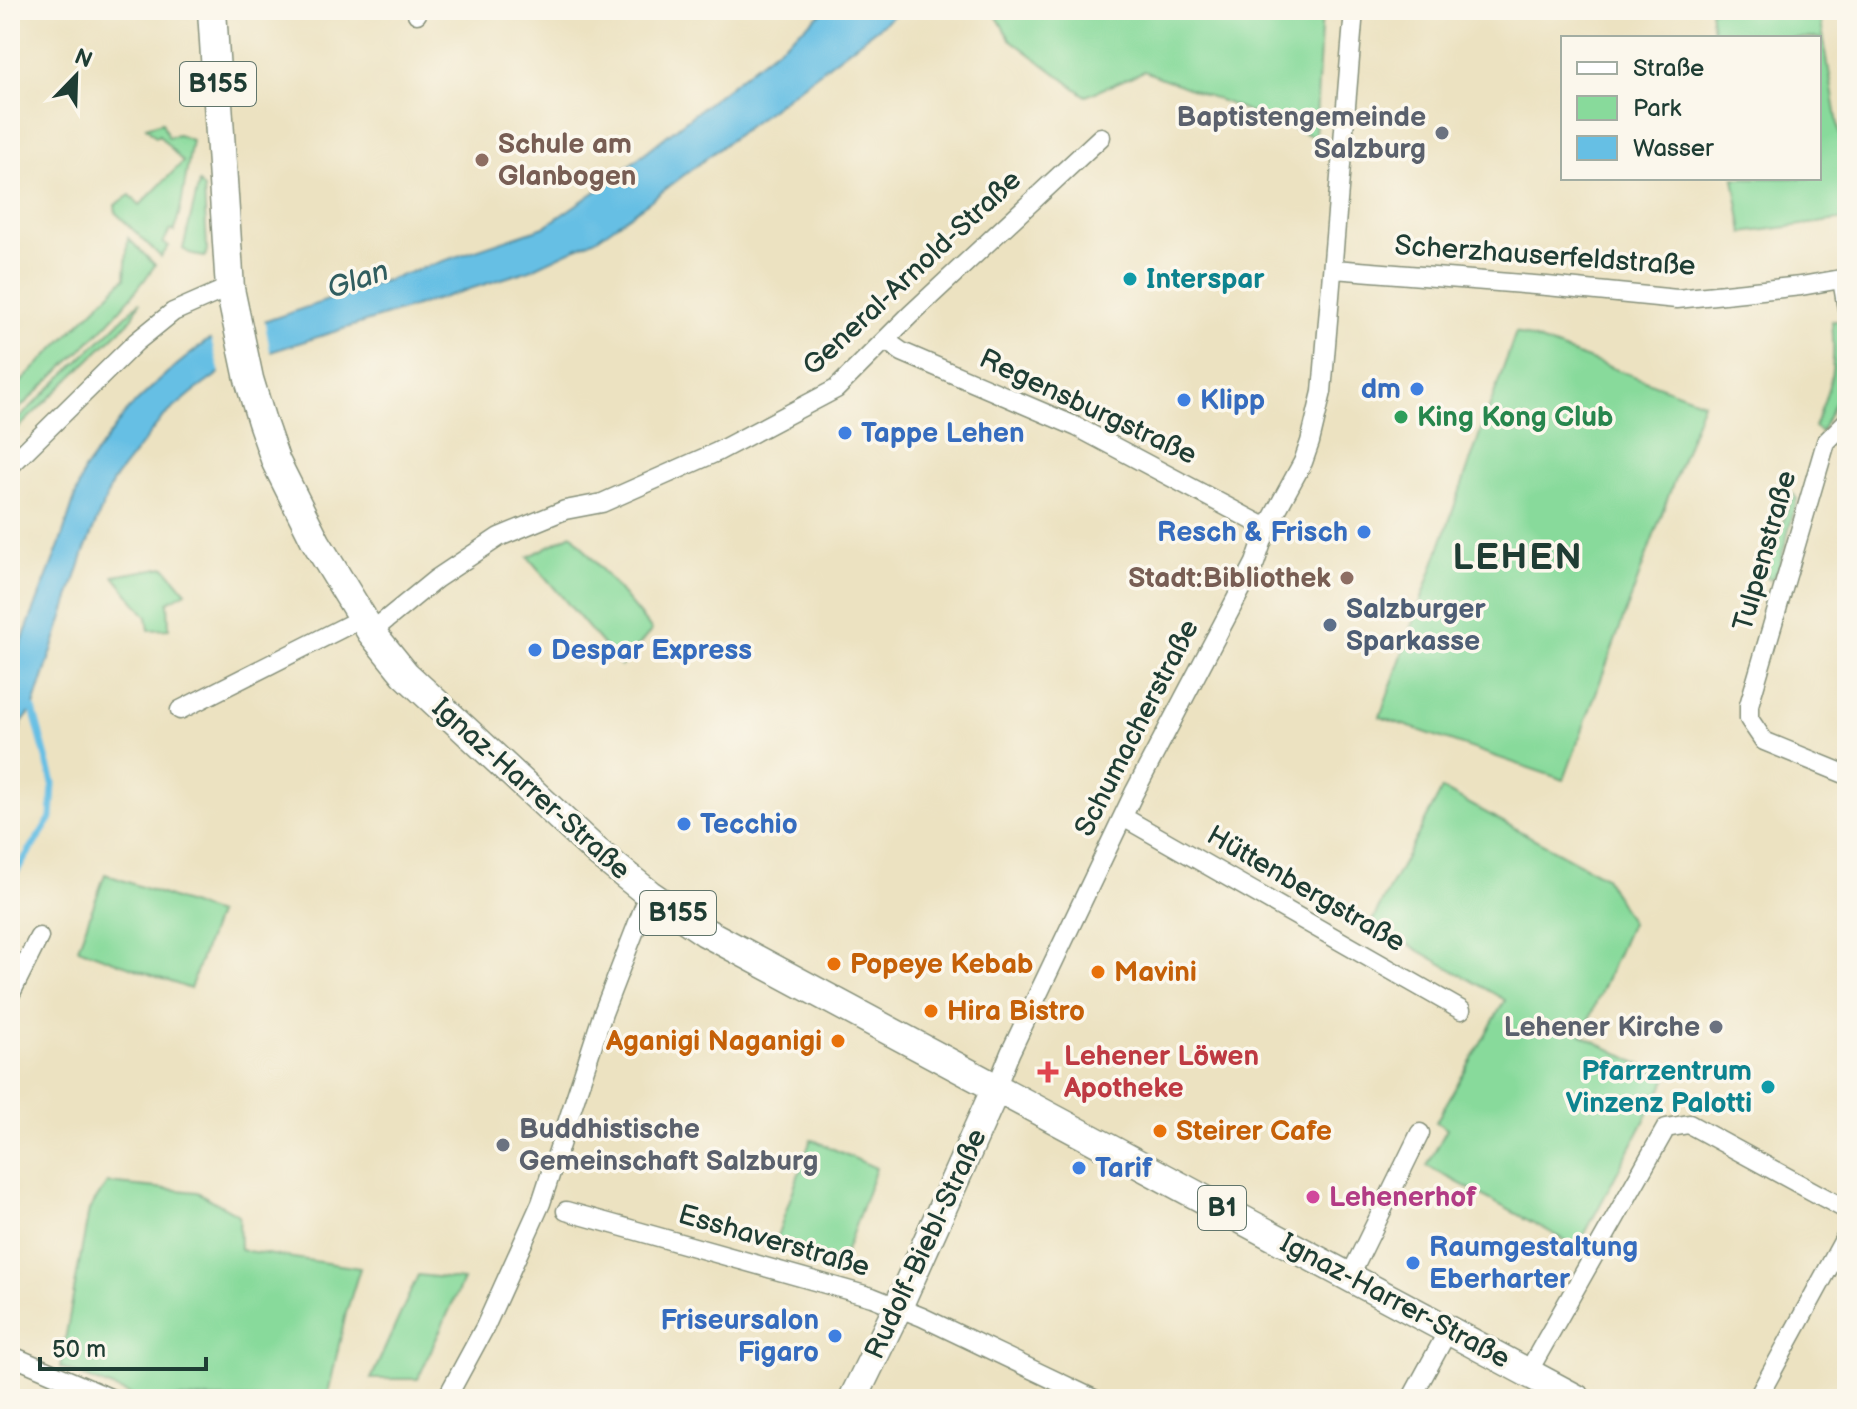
<svg xmlns="http://www.w3.org/2000/svg" width="1857" height="1409" font-family="'Balsamiq Sans',sans-serif">
  <rect width="100%" height="100%" fill="#fbf7ec"/>
  <filter id="ink" filterUnits="userSpaceOnUse"><feTurbulence type="fractalNoise" baseFrequency=".0125" numOctaves="2"/><feDisplacementMap in="SourceGraphic" scale="16" xChannelSelector="R" yChannelSelector="G"/><feConvolveMatrix kernelMatrix="1 2 1 2 8 2 1 2 1" color-interpolation-filters="sRGB"/></filter>
  <filter id="wash" filterUnits="userSpaceOnUse"><feTurbulence type="fractalNoise" baseFrequency=".006" numOctaves="4" result="noise"/><feDisplacementMap in="SourceGraphic" scale="32" xChannelSelector="R" yChannelSelector="G"/><feGaussianBlur stdDeviation="1.8" result="paint"/><feColorMatrix in="noise" values="0 0 0 0 0 0 0 0 0 0 0 0 0 0 0 0 0 1.4 0 .05"/><feComposite in="paint" operator="in"/></filter>
  <g filter="url(#wash)">
    <rect width="100%" height="100%" fill="#ece2c1"/>
    <!-- green -->
    <path fill="#88da9b" stroke="#548c68" stroke-width="2" d="M993 10H1322L1315 137 1144 71 1086 96 1010 39Z
      M1710 10H1819L1847 179V219L1743 233 1734 178H1819V38H1714Z
      M162 122 168 137 178 135 192 140 181 206 174 232 170 230 163 243 169 246 161 257 116 213 115 205 130 195 140 205 183 162 159 135 156 137 146 127Z
      M199 183 204 189 207 250 205 257 193 255 183 249Z
      M128 238 155 265C121 317 56 374 10 417V393L125 278Z
      M140 302 132 319 10 436V427Z
      M1832 321H1839L1843 376 1841 389 1821 432 1814 427C1832 384 1836 367 1832 321Z
      M1516 332 1703 402 1564 780 1380 717Z
      M1793 494 1797 499 1778 571 1771 579 1767 578V567Z
      M572 534 652 630 621 666 528 557Z
      M165 567 186 592 168 602 169 629 149 630 147 617 114 576Z
      M1442 789 1605 877 1631 923 1582 1035 1667 1078 1578 1247 1427 1166 1447 1129 1436 1122 1505 1000 1371 923Z
      M105 874 217 914 190 989 78 948Z
      M811 1139 876 1168 840 1267 774 1245Z
      M107 1183 197 1192 239 1215 240 1250 360 1268 346 1313 327 1399 138 1398 60 1367 89 1210Z
      M418 1275 463 1280 418 1379H371Z"/>
    <!-- water -->
    <path fill="#66bfe4" stroke="#427e8c" stroke-width="2" d="M826 10H901L646 204 596 239 530 270 232 364 192 393 162 418 113 481 84 552 33 709 21 724 10 779V672L60 543 84 470 127 411 167 373 207 341 544 227 599 189Z"/>
    <!-- pier -->
    <path fill="#ece2c1" d="M264 318 271 356 234 367 221 377 210 336Z"/>
    <g fill="none" stroke-linecap="round" stroke-linejoin="round">
      <!-- stream -->
      <path stroke="#66bfe4" stroke-width="7" d="M10 881 51 818 53 783 33 709H27"/>
    </g>
  </g>
  <g filter="url(#ink)">
    <g fill="none" stroke-linecap="round" stroke-linejoin="round">
      <!-- minor casing -->
      <g stroke="#86907a" stroke-width="21">
        <path id="minor" d="M417 10V14
          M1334 269 1547 286 1677 299 1801 286 1847 278
          M1842 280 1847 309
          M885 340 902 352 1077 427 1267 528
          M1847 421 1826 442 1749 705V719L1764 741 1847 775
          M10 466 136 342 173 312 230 287
          M371 632 436 579 499 537 565 510 602 503 717 452 836 389 910 315 1101 137
          M180 710 362 618
          M1123 817 1461 1010
          M10 995 39 937
          M996 1088 1010 1053 1134 793 1255 563 1267 528 1303 462 1310 442 1322 392 1354 10
          M566 1211 872 1297 922 1317 1094 1399
          M1350 1276 1420 1133
          M10 1355 112 1399
          M1528 1372 1666 1128 1689 1124 1847 1210
          M446 1399 485 1327 541 1203 603 1013 649 894
          M1411 1399 1449 1329
          M1757 1399 1847 1234"/>
      </g>
      <!-- primary casing -->
      <g stroke="#86907a" stroke-width="31">
        <path id="primary" d="M212 10 230 289 249 379 262 422 276 462 316 542 371 632 405 674 597 852 649 894 705 932 1577 1399
          M853 1399 898 1307 996 1088"/>
      </g>
      <!-- minor -->
      <use href="#minor" stroke="#fff" stroke-width="18"/>
      <!-- primary -->
      <use href="#primary" stroke="#fff" stroke-width="28"/>
    </g>
  </g>
  <!-- markers -->
  <g fill="#6b7280" stroke="#fbf7ec" stroke-width="3">
    <circle cx="1442" cy="133" r="8"/>
    <circle cx="1716" cy="1027" r="8"/>
    <circle cx="503" cy="1145" r="8"/>
  </g>
  <g fill="#8d6e63" stroke="#fbf7ec" stroke-width="3">
    <circle cx="482" cy="160" r="8"/>
    <circle cx="1347" cy="578" r="8"/>
  </g>
  <g fill="#0f9aa8" stroke="#fbf7ec" stroke-width="3">
    <circle cx="1130" cy="279" r="8"/>
    <circle cx="1768" cy="1087" r="8"/>
  </g>
  <g fill="#3f7fe0" stroke="#fbf7ec" stroke-width="3">
    <circle cx="1417" cy="389" r="8"/>
    <circle cx="1184" cy="400" r="8"/>
    <circle cx="845" cy="433" r="8"/>
    <circle cx="1364" cy="532" r="8"/>
    <circle cx="535" cy="650" r="8"/>
    <circle cx="684" cy="824" r="8"/>
    <circle cx="1079" cy="1168" r="8"/>
    <circle cx="1413" cy="1263" r="8"/>
    <circle cx="835" cy="1336" r="8"/>
  </g>
  <circle fill="#2e9e5b" stroke="#fbf7ec" stroke-width="3" cx="1401" cy="417" r="8"/>
  <circle fill="#5c6f8a" stroke="#fbf7ec" stroke-width="3" cx="1330" cy="625" r="8"/>
  <g fill="#e8710a" stroke="#fbf7ec" stroke-width="3">
    <circle cx="834" cy="964" r="8"/>
    <circle cx="1098" cy="972" r="8"/>
    <circle cx="931" cy="1011" r="8"/>
    <circle cx="838" cy="1041" r="8"/>
    <circle cx="1160" cy="1131" r="8"/>
  </g>
  <path fill="#e0444e" stroke="#fbf7ec" stroke-width="3" d="M1044 1060h8v8h8v8h-8v8h-8v-8h-8v-8h8z"/>
  <circle fill="#d1479c" stroke="#fbf7ec" stroke-width="3" cx="1313" cy="1197" r="8"/>
  <g text-anchor="middle" dominant-baseline="central" stroke-width="7" stroke-linejoin="round" paint-order="stroke">
    <!-- shield labels -->
    <g fill="#fbf7ec" stroke="#61756b" stroke-width="2">
      <rect x="180" y="62" width="76" height="44" rx="6"/>
      <rect x="640" y="891" width="76" height="44" rx="6"/>
      <rect x="1198" y="1186" width="48" height="44" rx="6"/>
    </g>
    <g font-size="26" font-weight="bold" fill="#1f3d34">
      <text x="218" y="84">B155</text>
      <text x="678" y="913">B155</text>
      <text x="1222" y="1208">B1</text>
    </g>
    <!-- worship labels -->
    <g font-size="28" font-weight="bold" fill="#5b616d" stroke="#fbf7ec" text-anchor="end">
      <text x="1426" y="117">Baptistengemeinde<tspan x="1426" dy="32">Salzburg</tspan></text>
      <text x="1700" y="1027">Lehener Kirche</text>
      <text x="519" y="1129" text-anchor="start">Buddhistische<tspan x="519" dy="32">Gemeinschaft Salzburg</tspan></text>
    </g>
    <!-- education labels -->
    <g font-size="28" font-weight="bold" fill="#785e54" stroke="#fbf7ec" text-anchor="start">
      <text x="498" y="144">Schule am<tspan x="498" dy="32">Glanbogen</tspan></text>
      <text x="1331" y="578" text-anchor="end">Stadt:Bibliothek</text>
    </g>
    <!-- street labels -->
    <g font-size="28" fill="#1f3d34" stroke="#fbf7ec">
      <text transform="translate(1545 256) rotate(4)">Scherzhauserfeldstraße</text>
      <text transform="translate(912 273) rotate(-43)">General-Arnold-Straße</text>
      <text transform="translate(1088 407) rotate(25)">Regensburgstraße</text>
      <text transform="translate(1765 551) rotate(-74)">Tulpenstraße</text>
      <text transform="translate(1137 728) rotate(-63)">Schumacherstraße</text>
      <text transform="translate(531 789) rotate(42)">Ignaz-Harrer-Straße</text>
      <text transform="translate(1306 889) rotate(30)">Hüttenbergstraße</text>
      <text transform="translate(774 1241) rotate(16)">Esshaverstraße</text>
      <text transform="translate(926 1244) rotate(-65)">Rudolf-Biebl-Straße</text>
      <text transform="translate(1395 1301) rotate(28)">Ignaz-Harrer-Straße</text>
    </g>
    <!-- culture labels -->
    <g font-size="28" font-weight="bold" fill="#0d838f" stroke="#fbf7ec" text-anchor="start">
      <text x="1146" y="279">Interspar</text>
      <text x="1752" y="1071" text-anchor="end">Pfarrzentrum<tspan x="1752" dy="32">Vinzenz Palotti</tspan></text>
    </g>
    <!-- shop labels -->
    <g font-size="28" font-weight="bold" fill="#366cbe" stroke="#fbf7ec" text-anchor="start">
      <text x="1401" y="389" text-anchor="end">dm</text>
      <text x="1200" y="400">Klipp</text>
      <text x="861" y="433">Tappe Lehen</text>
      <text x="1348" y="532" text-anchor="end">Resch &amp; Frisch</text>
      <text x="551" y="650">Despar Express</text>
      <text x="700" y="824">Tecchio</text>
      <text x="1095" y="1168">Tarif</text>
      <text x="1429" y="1247">Raumgestaltung<tspan x="1429" dy="32">Eberharter</tspan></text>
      <text x="819" y="1320" text-anchor="end">Friseursalon<tspan x="819" dy="32">Figaro</tspan></text>
    </g>
    <!-- leisure labels -->
    <g font-size="28" font-weight="bold" fill="#27864d" stroke="#fbf7ec" text-anchor="start">
      <text x="1417" y="417">King Kong Club</text>
    </g>
    <!-- service labels -->
    <g font-size="28" font-weight="bold" fill="#4e5e75" stroke="#fbf7ec" text-anchor="start">
      <text x="1346" y="609">Salzburger<tspan x="1346" dy="32">Sparkasse</tspan></text>
    </g>
    <!-- food labels -->
    <g font-size="28" font-weight="bold" fill="#c56008" stroke="#fbf7ec" text-anchor="start">
      <text x="850" y="964">Popeye Kebab</text>
      <text x="1114" y="972">Mavini</text>
      <text x="947" y="1011">Hira Bistro</text>
      <text x="822" y="1041" text-anchor="end">Aganigi Naganigi</text>
      <text x="1176" y="1131">Steirer Cafe</text>
    </g>
    <!-- health labels -->
    <g font-size="28" font-weight="bold" fill="#be3a42" stroke="#fbf7ec" text-anchor="start">
      <text x="1064" y="1056">Lehener Löwen<tspan x="1064" dy="32">Apotheke</tspan></text>
    </g>
    <!-- hotel labels -->
    <g font-size="28" font-weight="bold" fill="#b23c85" stroke="#fbf7ec" text-anchor="start">
      <text x="1329" y="1197">Lehenerhof</text>
    </g>
    <!-- water labels -->
    <g font-size="30" font-style="italic" fill="#315e60" stroke="#fbf7ec">
      <text transform="translate(358 280) rotate(-19)">Glan</text>
    </g>
    <!-- district labels -->
    <g font-size="36" font-weight="bold" letter-spacing="2" fill="#1f3d34" stroke="#fbf7ec">
      <text x="1518" y="558">LEHEN</text>
    </g>
  </g>
  <!-- margin -->
  <rect width="1857" height="1409" fill="none" stroke="#fbf7ec" stroke-width="40"/>
  <!-- legend -->
  <rect x="1561" y="36" width="260" height="144" fill="#fbf7ec" stroke="#a3ada2" stroke-width="2"/>
  <rect x="1577" y="62" width="40" height="12" fill="#ffffff" stroke="#a3ada2" stroke-width="2"/>
  <text x="1633" y="76" font-size="24" fill="#1f3d34">Straße</text>
  <rect x="1577" y="96" width="40" height="24" fill="#88da9b" stroke="#a3ada2" stroke-width="2"/>
  <text x="1633" y="116" font-size="24" fill="#1f3d34">Park</text>
  <rect x="1577" y="136" width="40" height="24" fill="#66bfe4" stroke="#a3ada2" stroke-width="2"/>
  <text x="1633" y="156" font-size="24" fill="#1f3d34">Wasser</text>
  <!-- north arrow -->
  <g transform="translate(76 76) rotate(23)" stroke="#fbf7ec" stroke-width="6" paint-order="stroke">
  <path d="M0-6L14 30L0 20L-14 30Z" fill="#1f3d34"/>
  <text y="-12" font-size="22" font-weight="bold" text-anchor="middle" fill="#1f3d34">N</text>
  </g>
  <!-- scale -->
  <path d="M40 1357v12h166v-12" fill="none" stroke="#1f3d34" stroke-width="4"/>
  <text x="52" y="1357" font-size="24" fill="#1f3d34" stroke="#fbf7ec" stroke-width="6" paint-order="stroke">50 m</text>
</svg>
